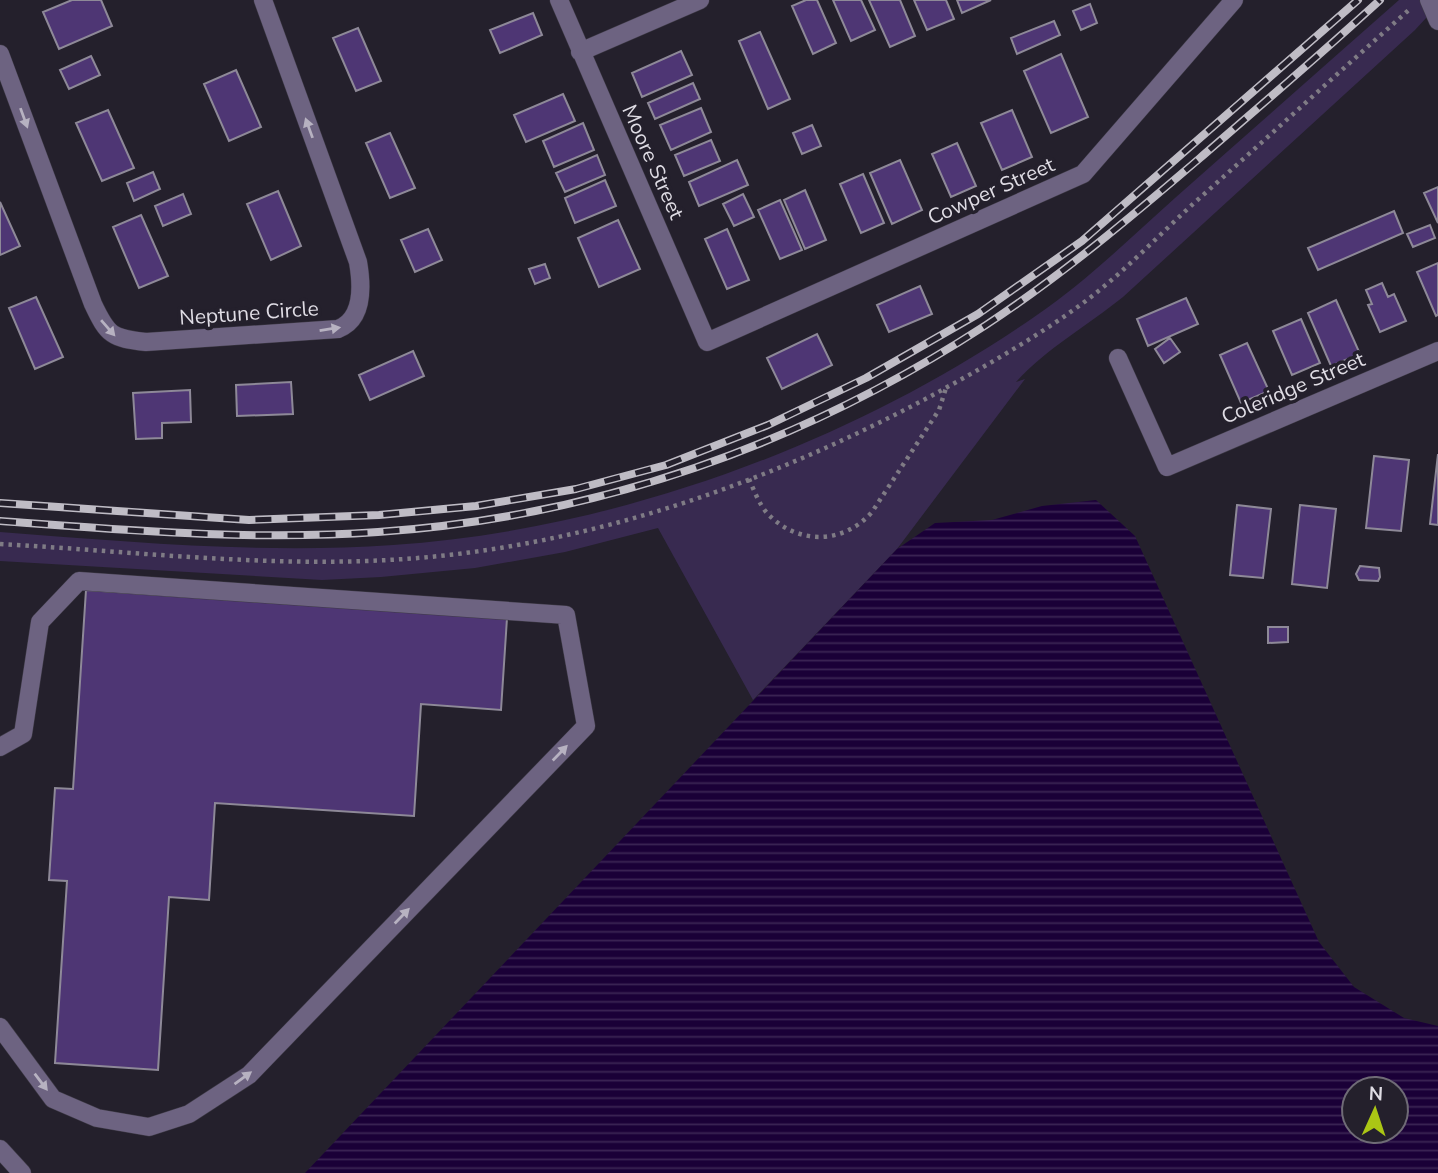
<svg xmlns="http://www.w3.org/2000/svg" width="1438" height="1173" font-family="'Nunito Sans',sans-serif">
  <defs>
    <pattern id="water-rules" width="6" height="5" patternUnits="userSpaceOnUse" patternTransform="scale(1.75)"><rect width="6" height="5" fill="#1a0037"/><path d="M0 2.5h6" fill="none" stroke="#3b2554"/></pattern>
  </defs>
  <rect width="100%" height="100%" fill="#24202c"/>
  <!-- green -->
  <path fill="#382a50" d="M1399 0H1438V5L1415 30 1123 297C1087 326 1047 348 1016 382L1025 379 897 549 753 700 658 528 565 552 475 568 381 577 322 580 0 561V532C130 542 262 554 393 545 617 530 853 443 1037 315 1087 281 1130 238 1175 198 1250 132 1324 66 1399 0Z"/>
  <!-- water -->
  <path fill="url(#water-rules)" fill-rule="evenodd" d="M1096 500 1135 536 1319 942 1354 987 1404 1018 1438 1026V1173H305L897 549 935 523 992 520 1042 506ZM1354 1089H1396V1131H1354Z"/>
  <!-- building -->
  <path fill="#4e3674" stroke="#8e8998" stroke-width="2" d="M72 0H101L112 26 59 49 43 12Z
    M806 0H817L836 43 813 54 792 6Z
    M833 0H861L875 30 851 41Z
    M869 0H900L915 36 890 47Z
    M914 0H946L954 19 927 30Z
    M957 0H991L962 13Z
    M1090 4 1097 23 1081 30 1073 11Z
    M533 13 542 35 500 53 490 30Z
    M1054 21 1060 35 1017 54 1011 38Z
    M358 28 381 81 356 91 333 38Z
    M760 32 790 99 768 109 739 41Z
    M681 51 692 75 642 97 632 73Z
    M1061 54 1088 117 1051 133 1024 71Z
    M91 56 100 75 69 89 60 70Z
    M236 70 261 127 229 141 204 84Z
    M693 83 700 99 655 119 648 103Z
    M563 94 575 121 526 142 514 115Z
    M701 108 711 132 671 150 660 125Z
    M108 110 134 168 102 181 76 123Z
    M1012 110 1032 157 1002 170 981 123Z
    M583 123 594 150 554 167 543 141Z
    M812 125 821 146 802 154 793 133Z
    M390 133 415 188 390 198 366 143Z
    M711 140 720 161 684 176 675 155Z
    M957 143 976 186 951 197 932 154Z
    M597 155 605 175 565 192 556 173Z
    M737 160 748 185 699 206 689 182Z
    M900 160 922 210 892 224 870 173Z
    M153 172 160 189 134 201 127 183Z
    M863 174 884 223 861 233 840 184Z
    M605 180 616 206 575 223 565 198Z
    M1438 187V223L1424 193Z
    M805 190 826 240 805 249 784 200Z
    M278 191 301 246 271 260 247 204Z
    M183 194 191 214 163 226 155 206Z
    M743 194 754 217 734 226 723 204Z
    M780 200 802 250 780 259 758 210Z
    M0 202 20 246 0 255Z
    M1394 211 1403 233 1318 270 1308 248Z
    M141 215 168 276 139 288 113 227Z
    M618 220 640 269 599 287 578 238Z
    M1430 225 1435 238 1413 247 1407 234Z
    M428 229 442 260 415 272 401 240Z
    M727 229 749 280 727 289 705 239Z
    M1438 263V315L1436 316 1417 272Z
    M545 264 550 278 535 284 529 269Z
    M1382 283 1388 297 1394 294 1406 321 1380 332 1368 305 1372 304 1366 290Z
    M920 286 932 314 889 332 877 305Z
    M36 297 63 357 35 369 9 308Z
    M1186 298 1198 324 1148 346 1137 319Z
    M1336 300 1360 354 1331 366 1308 313Z
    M1301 319 1320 363 1292 375 1273 331Z
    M817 334 832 365 782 389 767 358Z
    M1170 338 1180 352 1164 363 1155 349Z
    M1247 343 1269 391 1241 403 1220 355Z
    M413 351 424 376 370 400 359 375Z
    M291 382 293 414 237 416 236 385Z
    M190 390 191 422 162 423V438L136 439 133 393Z
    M1438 454V525L1430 524Z
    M1374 456 1409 460 1401 531 1366 528Z
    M1237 505 1271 509 1263 578 1230 575Z
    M1300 505 1336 509 1327 588 1292 584Z
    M1360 566 1379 568 1380 577 1378 581 1359 580 1356 574Z
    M86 590 507 618 501 710 421 704 414 816 215 803 209 900 169 897 158 1070 55 1063 67 881 49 880 55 788 73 789Z
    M1268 627H1288V642L1268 643Z"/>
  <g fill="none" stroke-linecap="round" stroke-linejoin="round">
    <!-- minor casing -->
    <g stroke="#3e3a46" stroke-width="19">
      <path id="minor" d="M559 0 707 342 1083 174 1234 0
        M1429 0 1438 21
        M580 52 700 0
        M0 54 93 304C108 336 112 338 146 342L338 329C364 319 362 285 358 262L263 0
        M1118 358 1167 467 1438 351
        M0 747 23 734 40 622 79 581 566 615 586 726 249 1075 189 1114 149 1127 97 1118 53 1099 0 1027
        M0 1149 22 1173"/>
    </g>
    <!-- path -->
    <path stroke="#7f7b85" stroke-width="4.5" stroke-dasharray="3.5 5" stroke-linecap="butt" d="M749 479C754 490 759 504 767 513 798 546 844 544 872 512L939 410 946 388
      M0 544C129 551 260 567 388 560 579 550 765 485 931 396 984 367 1039 336 1087 300 1124 272 1158 236 1193 204 1266 139 1338 73 1411 8"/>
    <!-- minor -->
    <use href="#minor" stroke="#6d6381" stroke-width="18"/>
    <!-- rail casing -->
    <g stroke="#bfbcc5" stroke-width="8">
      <path id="rail" d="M0 503 249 520 379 515 476 506 576 489 666 465 768 425 866 378 978 314 1082 241 1358 0
        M0 521C126 530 252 541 378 532 598 517 803 444 986 325 1062 275 1131 217 1200 158 1260 106 1321 54 1380 0"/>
    </g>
    <!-- rail -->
    <use href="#rail" stroke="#24202c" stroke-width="5" stroke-dasharray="16" stroke-linecap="butt"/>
  </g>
  <!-- one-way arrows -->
  <defs><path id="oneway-solid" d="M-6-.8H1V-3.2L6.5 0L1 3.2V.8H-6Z" transform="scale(1.75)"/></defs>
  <g fill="#b7b2c1">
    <use href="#oneway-solid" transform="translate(24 118) rotate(70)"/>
    <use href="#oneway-solid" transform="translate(309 128) rotate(-110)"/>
    <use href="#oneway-solid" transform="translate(108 328) rotate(49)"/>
    <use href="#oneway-solid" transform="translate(330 329) rotate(-9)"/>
    <use href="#oneway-solid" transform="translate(560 753) rotate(-46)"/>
    <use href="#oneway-solid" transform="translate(402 916) rotate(-46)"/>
    <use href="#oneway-solid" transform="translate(243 1078) rotate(-36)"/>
    <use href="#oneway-solid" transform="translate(41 1082) rotate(53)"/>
  </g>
  <g text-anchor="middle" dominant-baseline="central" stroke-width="7" stroke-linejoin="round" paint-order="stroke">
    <!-- street labels -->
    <g font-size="21" fill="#dfdce4" stroke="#24202c">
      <text transform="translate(653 162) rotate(66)">Moore Street</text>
      <text transform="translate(991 191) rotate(-24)">Cowper Street</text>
      <text transform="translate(249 313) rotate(-4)">Neptune Circle</text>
      <text transform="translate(1293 388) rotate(-23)">Coleridge Street</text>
    </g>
  </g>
  <!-- north arrow -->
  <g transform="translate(1375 1110) rotate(3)"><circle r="33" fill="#24202c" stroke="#6f6b76" stroke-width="2"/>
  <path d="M0-5L12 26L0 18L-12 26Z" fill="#abc615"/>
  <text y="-10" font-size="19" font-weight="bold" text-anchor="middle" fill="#dfdce4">N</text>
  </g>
</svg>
